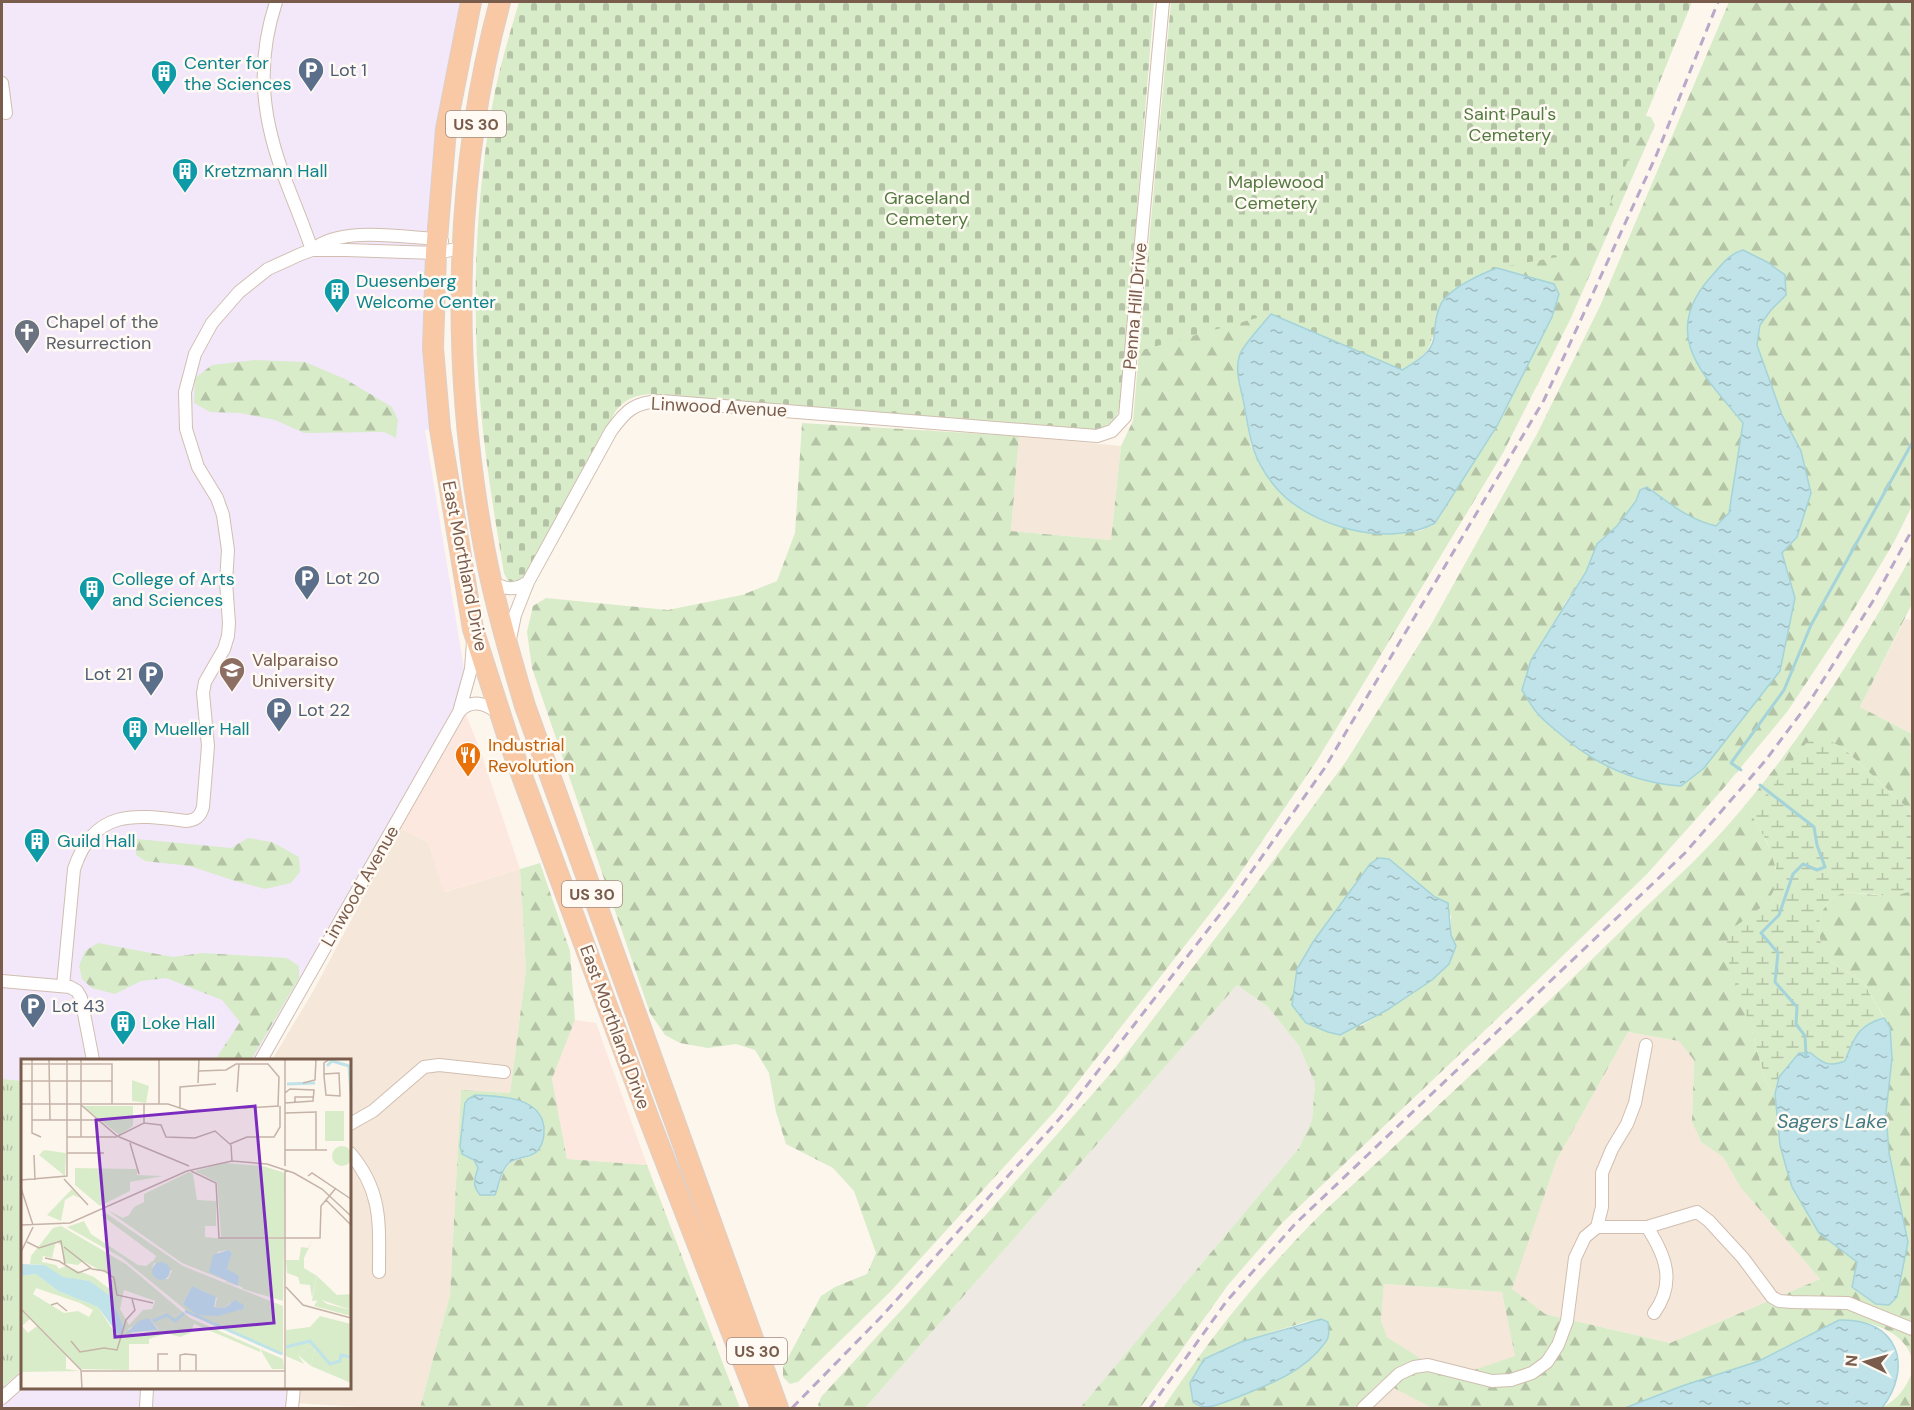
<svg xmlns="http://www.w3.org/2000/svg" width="1914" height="1410" font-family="'DM Sans',sans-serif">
  <defs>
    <pattern id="grass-tufts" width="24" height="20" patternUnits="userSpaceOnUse" patternTransform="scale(1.5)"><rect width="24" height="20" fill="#d8ecc9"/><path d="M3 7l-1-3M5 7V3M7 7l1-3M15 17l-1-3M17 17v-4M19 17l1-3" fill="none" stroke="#b4c2a5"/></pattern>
    <pattern id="forest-firs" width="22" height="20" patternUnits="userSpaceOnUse" patternTransform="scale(1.5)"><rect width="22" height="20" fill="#d8ecc9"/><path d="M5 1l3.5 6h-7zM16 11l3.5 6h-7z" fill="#b4c2a5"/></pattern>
    <pattern id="wetland-marsh" width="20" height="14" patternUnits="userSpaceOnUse" patternTransform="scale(1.5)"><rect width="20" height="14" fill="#d8ecc9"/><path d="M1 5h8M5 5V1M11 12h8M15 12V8" fill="none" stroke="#b4c2a5"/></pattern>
    <pattern id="cemetery-stones" width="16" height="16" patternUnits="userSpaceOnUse" patternTransform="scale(1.5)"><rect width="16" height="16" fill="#d8ecc9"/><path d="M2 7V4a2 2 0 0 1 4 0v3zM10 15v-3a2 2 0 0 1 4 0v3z" fill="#b4c2a5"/></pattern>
    <pattern id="water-ripples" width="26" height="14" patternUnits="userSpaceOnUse" patternTransform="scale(1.5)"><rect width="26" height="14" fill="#bfe3e8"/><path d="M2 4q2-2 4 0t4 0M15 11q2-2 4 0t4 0" fill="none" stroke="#a0bbbe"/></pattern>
  </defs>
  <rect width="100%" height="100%" fill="#fdf6ec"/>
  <!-- residential -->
  <path fill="#f5e8da" d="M1019 436 1121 446 1111 540 1011 531Z
    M1905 619 1912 620V734L1860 707Z
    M400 828 428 842 445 892 520 869 526 970 510 1093 461 1091 450 1295 420 1408H375L293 1403 294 1388H350V1060H272L315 988Z
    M1628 1032 1680 1041 1694 1060 1692 1122 1701 1142 1723 1157 1741 1188 1820 1279 1670 1343 1545 1314 1511 1289 1557 1159Z
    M1384 1284 1502 1292 1516 1357 1468 1372 1422 1360 1387 1337 1381 1320Z
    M1381 1381 1402 1391 1432 1408H1354Z"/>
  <!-- commercial -->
  <path fill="#fde8e0" d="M465 712 480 750 520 869 444 892 428 842 400 828Z
    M575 1020 596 1023 647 1165 567 1159 552 1079Z"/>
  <!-- industrial -->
  <path fill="#efe9e4" d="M1237 985 1268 1007 1299 1046 1315 1083 1312 1120 1299 1148 1080 1408H865Z"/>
  <!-- education -->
  <path fill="#f3e8fa" d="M2 2H471L446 129 440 429 425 430 465 675 459 712 261 1060H22V1388H294L292 1408H2Z"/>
  <!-- grass -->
  <path fill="url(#grass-tufts)" d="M2 1079 22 1081V1370L2 1388Z"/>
  <!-- forest -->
  <path fill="url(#forest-firs)" fill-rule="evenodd" d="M1729 2H1912V506L1894 542 1844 626 1787 712 1722 790 1647 874 1519 998 1282 1223 1228 1285 1140 1408H1080L1299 1148 1312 1120 1315 1083 1299 1046 1268 1007 1237 985 865 1408H819L818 1405 821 1397 908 1303 1112 1072 1234 914 1347 760 1431 625 1537 434 1600 306ZM1743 250 1767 262 1785 275 1786 295 1771 310 1760 325 1757 345 1782 415 1801 452 1797 537 1782 553 1795 598 1780 671 1704 768 1681 786 1573 745 1538 715 1522 690 1565 603 1586 572 1597 544 1617 526 1647 487C1669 503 1689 520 1716 526L1729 513 1743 423 1706 377ZM1379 858 1389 859 1435 897 1451 916V935L1456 946 1432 980 1361 1026 1292 1005 1297 969 1370 864Z
    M1630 112 1651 117 1655 125 1571 318 1503 453 1316 762 1230 888 1055 1111 890 1292 798 1382 790 1384 783 1377V1367L821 1296 835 1287 867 1274 876 1253 854 1191 833 1168 786 1144 776 1112 769 1073 755 1050 736 1044 708 1048 680 1043 665 1035 650 1013 532 668 527 632 533 606 546 598 668 610 742 595 777 581 795 533 802 423 1019 436 1011 531 1111 540 1121 446 1133 421 1139 351 1154 335ZM1552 317 1497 426 1435 523 1420 531 1365 533 1274 486 1251 446 1238 376 1402 370C1424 357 1432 350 1435 324Z
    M255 360 305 362 345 379 392 407 398 420 396 438 384 432 304 433 275 420 240 413 210 412 194 403 195 378 212 365Z
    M1912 555V604L1860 707 1912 734V818L1907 808 1842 747 1751 814C1765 838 1791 878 1766 904 1758 913 1746 919 1736 926L1751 1028 1766 1082 1775 1094 1777 1120 1792 1187 1800 1199 1857 1262 1852 1287 1876 1304 1908 1242 1889 1153 1886 1113 1892 1058 1890 1027 1863 982 1834 964 1822 949 1818 928 1822 911 1832 898 1845 892 1875 895 1912 891V889V1359C1905 1330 1866 1319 1839 1320L1759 1361 1682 1386 1625 1408H1432L1381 1381 1354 1408H1163C1209 1339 1261 1274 1320 1215 1421 1122 1522 1028 1620 932 1656 896 1696 862 1729 824 1802 740 1858 651 1912 555ZM1628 1032 1679 1041 1694 1060 1692 1122 1701 1142 1723 1157 1741 1188 1820 1279 1670 1343 1545 1314 1512 1289 1557 1159ZM1384 1284 1502 1292 1515 1356 1468 1372 1423 1360 1387 1337 1381 1320ZM1311 1320 1191 1383 1204 1359 1241 1342Z
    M248 838 272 842 299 857 300 872 291 883 265 889 235 881 190 866 145 861 136 855 137 839 231 848Z
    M540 863 570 951 575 1020 552 1079 567 1159 647 1165 740 1408H420L450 1295 461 1090 510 1093 526 970 520 869ZM465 1103 533 1155C499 1165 508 1166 495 1195L473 1181 478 1168 474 1160 462 1154 460 1146Z
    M98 943 173 957 202 953 287 958 299 966V978L251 1060H215L240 1022 222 1000 166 978 141 981 115 994 92 988 82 979 79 966 85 951Z
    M1912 1372V1408H1882C1897 1399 1906 1389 1912 1372Z"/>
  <!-- wetland -->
  <path fill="url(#wetland-marsh)" d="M1814 733 1842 747 1907 808 1912 818V891L1895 896 1845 892 1832 898 1822 911 1818 928 1822 948 1834 964 1863 982 1884 1018C1858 1025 1854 1038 1845 1061L1833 1066 1820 1062 1811 1053 1779 1076 1775 1094 1766 1082 1751 1028 1730 969 1726 944 1736 926 1767 903 1774 890 1776 868 1767 842 1751 814Z"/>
  <!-- cemetery -->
  <path fill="url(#cemetery-stones)" d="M519 2H1154L1121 405C1116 422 1107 428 1090 430L651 394C635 395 625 399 615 412L522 580 512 583 507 579 504 573C495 519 486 466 481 411 471 311 475 206 492 107 498 72 509 36 519 2Z
    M1171 2H1692L1591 251 1497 268 1402 370 1271 314 1139 351Z"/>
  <!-- water -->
  <path fill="url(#water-ripples)" stroke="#a5d3da" stroke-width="1.5" d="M1743 250 1767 262 1785 275 1786 295 1771 310 1760 325 1757 345 1782 415 1801 451 1811 493 1797 537 1782 553 1795 598 1780 671 1704 768 1681 786C1634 783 1594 764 1559 733 1552 727 1544 721 1538 714 1532 707 1527 698 1522 690L1531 660 1586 572 1597 544 1617 526 1636 501 1640 490 1647 487C1669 503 1689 520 1716 526L1729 513 1743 423C1706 377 1659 337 1709 279 1719 268 1728 254 1743 250Z
    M1497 268 1554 284 1559 294 1552 317 1497 426 1435 523C1388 549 1305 526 1273 484 1251 456 1250 437 1244 404 1241 388 1234 370 1240 354 1244 344 1263 324 1271 314L1402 370C1415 362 1431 354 1434 338 1435 327 1435 316 1440 306 1447 289 1481 274 1497 268Z
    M1379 858 1389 859 1435 897 1448 903 1451 935 1456 946 1449 964 1432 980 1387 1010 1340 1035 1328 1032 1306 1023 1292 1005 1297 969 1313 942 1370 864Z
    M1884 1018 1890 1027 1892 1058 1886 1113 1889 1153 1908 1242 1897 1297 1889 1305 1876 1304 1852 1287 1857 1262 1819 1233 1792 1187 1786 1167 1780 1145 1775 1094 1779 1077 1799 1053H1811C1823 1064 1830 1067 1845 1061 1854 1038 1858 1025 1884 1018Z
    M475 1095C499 1096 540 1096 544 1127 544 1135 544 1142 539 1149 531 1160 515 1155 507 1165 500 1172 499 1186 495 1195H480C472 1185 474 1180 478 1168L474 1160 462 1154 460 1146 465 1103 468 1099Z
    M1321 1319 1328 1322C1329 1330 1330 1338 1324 1344 1303 1373 1265 1386 1233 1399 1225 1402 1214 1407 1206 1407 1201 1407 1197 1405 1193 1402L1190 1383 1204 1359 1241 1342Z
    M1839 1320C1898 1318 1914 1366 1882 1408H1625L1682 1386 1759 1361Z"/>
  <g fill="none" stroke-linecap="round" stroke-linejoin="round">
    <!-- stream -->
    <path stroke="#a5d3da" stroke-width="3" d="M1741 770 1731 763 1784 690 1811 625 1912 443
      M1760 785 1814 827 1817 845 1825 867 1817 870 1803 864 1793 874 1779 915 1761 933 1778 953 1775 982 1797 1007 1796 1024 1805 1036 1806 1056"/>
    <!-- minor casing -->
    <g stroke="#d1beb0" stroke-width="14">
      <path id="minor" d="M276 2C257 60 261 111 281 168 291 196 303 223 312 250
        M2 83 6 113
        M312 250C341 226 401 237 437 239L442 241
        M491 581C505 590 515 591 528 582
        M510 639 515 615 528 582 611 431C626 410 635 402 661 401L1097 436 1112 431 1125 417 1163 2
        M459 712C471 698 486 703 499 714
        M2 981 70 987 77 991 81 998 93 1060
        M63 986 74 869C94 809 133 814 186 821 196 820 200 817 203 807L208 746 203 693 205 682 224 649 228 636 229 623 226 582 228 550 223 515 217 498 198 467 186 429 185 392 195 354 212 323 239 292 268 269 301 254 312 250H346L436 253 462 248
        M261 1060 459 712 471 669 473 642
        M350 1124 373 1111 424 1067 439 1065 504 1072
        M350 1153C383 1192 379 1224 379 1272
        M1597 1227H1647L1697 1212 1709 1221 1743 1258 1772 1297 1779 1301 1792 1302 1848 1303 1912 1329
        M1647 1227C1666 1256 1676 1283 1654 1313
        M2 1398 22 1380
        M146 1408 147 1388
        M292 1408 294 1388
        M1363 1408 1399 1374 1414 1367 1428 1365 1492 1381 1511 1380 1532 1373 1547 1362 1558 1345 1567 1321 1575 1258 1585 1237 1597 1227 1602 1207V1173L1612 1149 1627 1124 1635 1103 1646 1045"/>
    </g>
    <!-- trunk casing -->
    <g stroke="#dad1cd" stroke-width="22">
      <path id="trunk" d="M471 2 446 129 436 253 433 348 440 429 473 629 509 741 649 1119 761 1408
        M500 2C452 179 451 372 485 552 495 604 510 655 525 706L778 1408"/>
    </g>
    <!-- minor -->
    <use href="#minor" stroke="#fff" stroke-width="12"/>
    <!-- trunk -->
    <use href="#trunk" stroke="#f9c8a4" stroke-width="20"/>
    <!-- rail -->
    <path stroke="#b9a8c9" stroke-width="3" stroke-dasharray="9 6" stroke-linecap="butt" d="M792 1408 882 1316 1070 1107 1232 899 1324 769 1544 400 1656 156 1718 2
      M1150 1408 1226 1302 1295 1224 1685 853 1765 761 1810 701 1873 601 1912 530"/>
  </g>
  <!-- icons -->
  <defs>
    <g id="parking-pin" transform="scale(1.35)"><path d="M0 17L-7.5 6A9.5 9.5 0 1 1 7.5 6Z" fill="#5c6f8a" stroke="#fffaf3"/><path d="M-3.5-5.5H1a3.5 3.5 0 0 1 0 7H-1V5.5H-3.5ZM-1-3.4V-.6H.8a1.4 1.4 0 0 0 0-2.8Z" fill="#fff"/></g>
    <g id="building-pin" transform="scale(1.35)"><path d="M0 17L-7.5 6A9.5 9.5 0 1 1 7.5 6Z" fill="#0f9aa8" stroke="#fffaf3"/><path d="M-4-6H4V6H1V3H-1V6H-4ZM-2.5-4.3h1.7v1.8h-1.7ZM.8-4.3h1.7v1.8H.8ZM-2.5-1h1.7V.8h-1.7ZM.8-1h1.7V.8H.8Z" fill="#fff"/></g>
    <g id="church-pin" transform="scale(1.35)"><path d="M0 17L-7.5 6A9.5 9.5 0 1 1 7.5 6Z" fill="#6b7280" stroke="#fffaf3"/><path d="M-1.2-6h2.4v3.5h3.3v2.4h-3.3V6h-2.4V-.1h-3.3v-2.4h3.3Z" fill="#fff"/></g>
    <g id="university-pin" transform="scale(1.35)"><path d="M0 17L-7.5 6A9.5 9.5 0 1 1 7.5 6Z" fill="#8d6e63" stroke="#fffaf3"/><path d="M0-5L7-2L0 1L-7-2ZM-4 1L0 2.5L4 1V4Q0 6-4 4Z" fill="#fff"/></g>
    <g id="restaurant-pin" transform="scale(1.35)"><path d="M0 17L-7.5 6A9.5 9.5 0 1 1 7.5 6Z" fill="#e8710a" stroke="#fffaf3"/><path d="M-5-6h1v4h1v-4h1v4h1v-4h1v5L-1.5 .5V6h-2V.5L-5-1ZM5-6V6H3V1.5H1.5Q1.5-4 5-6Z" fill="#fff"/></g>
  </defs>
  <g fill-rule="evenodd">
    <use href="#parking-pin" x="311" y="70"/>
    <use href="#building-pin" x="164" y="73"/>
    <use href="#building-pin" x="185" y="171"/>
    <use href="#building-pin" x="337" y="291"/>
    <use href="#church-pin" x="27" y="332"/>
    <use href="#parking-pin" x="307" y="578"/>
    <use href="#building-pin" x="92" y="589"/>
    <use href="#university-pin" x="232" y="670"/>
    <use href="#parking-pin" x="151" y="674"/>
    <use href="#parking-pin" x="279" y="710"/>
    <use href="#building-pin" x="135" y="729"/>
    <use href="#restaurant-pin" x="468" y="755"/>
    <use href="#building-pin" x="37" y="841"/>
    <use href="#parking-pin" x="33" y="1006"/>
    <use href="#building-pin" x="123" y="1023"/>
  </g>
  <g text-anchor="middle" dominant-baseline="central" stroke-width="5" stroke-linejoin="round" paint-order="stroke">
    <!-- shield labels -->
    <g fill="#fffaf3" stroke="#a28b7f" stroke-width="1.5">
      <rect x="446" y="111" width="60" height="26" rx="4.5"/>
      <rect x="562" y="881" width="60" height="26" rx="4.5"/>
      <rect x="727" y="1338" width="60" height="26" rx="4.5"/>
    </g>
    <g font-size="16" font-weight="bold" fill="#7a5c4d">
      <text x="476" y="124">US 30</text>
      <text x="592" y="894">US 30</text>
      <text x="757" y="1351">US 30</text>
    </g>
    <!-- culture labels -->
    <g font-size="18" fill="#0d838f" stroke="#fffaf3" text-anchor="start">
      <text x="184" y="63">Center for<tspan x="184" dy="21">the Sciences</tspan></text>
      <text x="204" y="171">Kretzmann Hall</text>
      <text x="356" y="281">Duesenberg<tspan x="356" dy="21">Welcome Center</tspan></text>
      <text x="112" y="579">College of Arts<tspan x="112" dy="21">and Sciences</tspan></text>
      <text x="154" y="729">Mueller Hall</text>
      <text x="57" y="841">Guild Hall</text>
      <text x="142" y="1023">Loke Hall</text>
    </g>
    <!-- service labels -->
    <g font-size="18" fill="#4e5e75" stroke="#fffaf3" text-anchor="start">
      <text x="330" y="70">Lot 1</text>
      <text x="326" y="578">Lot 20</text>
      <text x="132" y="674" text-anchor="end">Lot 21</text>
      <text x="298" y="710">Lot 22</text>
      <text x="52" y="1006">Lot 43</text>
    </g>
    <!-- park labels -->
    <g font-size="18" fill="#537a41" stroke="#fffaf3">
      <text x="1510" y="114">Saint Paul's<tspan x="1510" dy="21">Cemetery</tspan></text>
      <text x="1276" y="182">Maplewood<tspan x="1276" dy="21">Cemetery</tspan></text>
      <text x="927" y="198">Graceland<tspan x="927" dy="21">Cemetery</tspan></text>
    </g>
    <!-- street labels -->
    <g font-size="18" fill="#7a5c4d" stroke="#fffaf3">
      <text transform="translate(1135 306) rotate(-85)">Penna Hill Drive</text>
      <text transform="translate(719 407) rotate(3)">Linwood Avenue</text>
      <text transform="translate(465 566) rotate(79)">East Morthland Drive</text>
      <text transform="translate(360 886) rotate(-60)">Linwood Avenue</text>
      <text transform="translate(615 1027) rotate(70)">East Morthland Drive</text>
    </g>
    <!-- worship labels -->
    <g font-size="18" fill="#5b616d" stroke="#fffaf3" text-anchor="start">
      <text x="46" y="322">Chapel of the<tspan x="46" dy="21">Resurrection</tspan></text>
    </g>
    <!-- education labels -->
    <g font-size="18" fill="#785e54" stroke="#fffaf3" text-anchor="start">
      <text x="252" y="660">Valparaiso<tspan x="252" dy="21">University</tspan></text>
    </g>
    <!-- food labels -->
    <g font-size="18" fill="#c56008" stroke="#fffaf3" text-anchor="start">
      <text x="488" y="745">Industrial<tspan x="488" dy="21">Revolution</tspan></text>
    </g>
    <!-- water labels -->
    <g font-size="20" font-style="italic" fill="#437c86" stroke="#fffaf3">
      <text x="1832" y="1121">Sagers Lake</text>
    </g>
  </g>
  <!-- overview -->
  <g transform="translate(21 1059)">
    <rect width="330" height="330" fill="#fdf6ec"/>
    <path d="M111 21 128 27 125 44 111 42ZM62 47H112V67L98 76ZM296 217 316 236 330 235V251L301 241 291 242ZM299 257 330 265V324L290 307 294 289 289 287 277 296 283 305 265 297V271L289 268ZM239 290 262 300 263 310H251Z" fill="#d8ecc9"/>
    <path d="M23 91 45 94 44 117 18 96ZM54 109 116 110V116L142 117 109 123V132L79 147 54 126ZM168 113 172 115 176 141 195 142V167H184V178L206 180 238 235 161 204 86 151 102 159 108 156 113 148 123 143V135ZM207 191 211 194 206 210 214 226 205 223 196 193ZM51 130 59 139 52 136 44 141 40 162 26 156ZM85 154 162 207 262 247V296L172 257 101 199 46 168 63 162 70 175 117 206 125 207 133 201 135 197 80 156ZM133 204 151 212 147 220 138 219 131 209ZM171 227 196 239 194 248 204 249 209 244 219 252 213 250 201 256H184L162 245ZM40 167 105 205 169 259 239 290V293L173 265 169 274 159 278 146 274 128 280V285H108V311L60 310 0 249V217L15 215 37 232 77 248 95 276 103 269 87 236 69 222 42 219 24 206 9 205 10 197 32 169ZM35 182 42 188 43 204 57 206 62 202 92 218 87 229 73 218 45 207 38 210 35 206 21 203 22 197 31 199ZM15 229 59 244 72 251 68 258 57 252 43 254 12 235ZM103 231 134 242 131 250 122 251 108 266 99 250ZM142 253 151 257 160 254 152 271 147 262 137 271 113 276 107 270ZM292 180 283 199V209L296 217 291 239 289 226 279 225 277 218 266 214 265 201H278L280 188 287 189ZM298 239 306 245 330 251V257L293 247ZM0 252 9 260 1 267 7 274 16 267 45 297V310L59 312 0 313ZM289 287 294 289 290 307 277 296Z" fill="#d8ecc9" fill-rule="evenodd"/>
    <path d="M145 252 151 257 160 254 169 260 160 272 153 273 147 262 138 271 128 259Z" fill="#d8ecc9"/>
    <path d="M204 104 242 107 264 114 263 178H200L196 123 174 112ZM206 180H263L262 242 222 230 219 219 206 210 211 194Z" fill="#d8ecc9"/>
    <path d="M323 52V82H304V52ZM311 97a10 10 0 1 1 20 0a10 10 0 1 1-20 0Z" fill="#d8ecc9"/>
    <path d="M207 191 211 194 206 210 218 217 217 227 188 213 192 196ZM131 212a9 9 0 1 1 18 0a9 9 0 1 1-18 0ZM0 205 24 206 42 218 69 222 89 237 103 269 99 278 77 248 37 232 15 215 0 217ZM171 227 195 238 193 248 204 249 214 241 223 246 222 250 197 257 176 256 162 245ZM128 259 137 271 105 274 118 262Z" fill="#bfe3e8"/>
    <path fill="none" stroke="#bfe3e8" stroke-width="3" d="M306 7 311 2 328 7 330 35M266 25 294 24M164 252 261 295M132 262 146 256 154 262 163 254M265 288 289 282 309 305 319 302 320 296 330 298"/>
    <path fill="none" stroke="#c5b3a7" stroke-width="1.5" d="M11 0V74L20 78M28 0 29 61M60 0V78M264 0V107M0 5H91V45M178 12 205 11 215 5H247L258 18 257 47M303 15 318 14 319 37 305 36 303 17V4L309 0M0 22H91M177 24 178 0M282 24 294 21 295 0M216 33 218 5M264 34 269 30 293 31 292 42 264 44M274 43V38H292M0 45H147L168 52 180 51M59 45 96 77 168 107M123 45V64M138 45V0M222 49 258 47M159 50V28L195 25M295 53V91M264 54 296 53M11 61H76M46 78H95L123 64 140 66 145 78 174 79 194 72 210 86 211 102M109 84 118 115M209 85 226 78H253L259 68V47M264 91H306M46 94H83M13 96 14 121M170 112 195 124 198 179H299L300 147 315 129M287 117 291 114 330 140M43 120 67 146M0 121 46 117V0M0 129 12 166M305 141 330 166M0 166 49 164 166 112 211 102 246 105 273 114 301 130 330 157M6 183 18 189 40 182 44 205M43 188 71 210 84 212 93 219 96 236 132 244M0 193 12 168M24 199 38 202 57 214 70 209M265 228 282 246 330 259M30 246 36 244 46 252M0 250 60 311 61 330M50 282 59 293 83 289 96 291 105 261 114 251 111 240M61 312H264M137 312V295H147M159 312V296L164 295 175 296V312M264 330V111"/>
    <path fill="#7b2cbf" fill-opacity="0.15" stroke="#7b2cbf" stroke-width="3" d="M234 47 253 264 94 278 75 61Z"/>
    <rect width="330" height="330" fill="none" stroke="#7a5c4d" stroke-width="3"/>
  </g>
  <!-- border -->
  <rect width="1914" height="1410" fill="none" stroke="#7a5c4d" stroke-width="6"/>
  <!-- north arrow -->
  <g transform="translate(1866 1362) rotate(275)" stroke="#fffaf3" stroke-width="4.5" paint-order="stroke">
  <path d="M0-4.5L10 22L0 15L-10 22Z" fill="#7a5c4d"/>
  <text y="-9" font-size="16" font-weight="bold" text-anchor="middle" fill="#7a5c4d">N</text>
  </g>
</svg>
